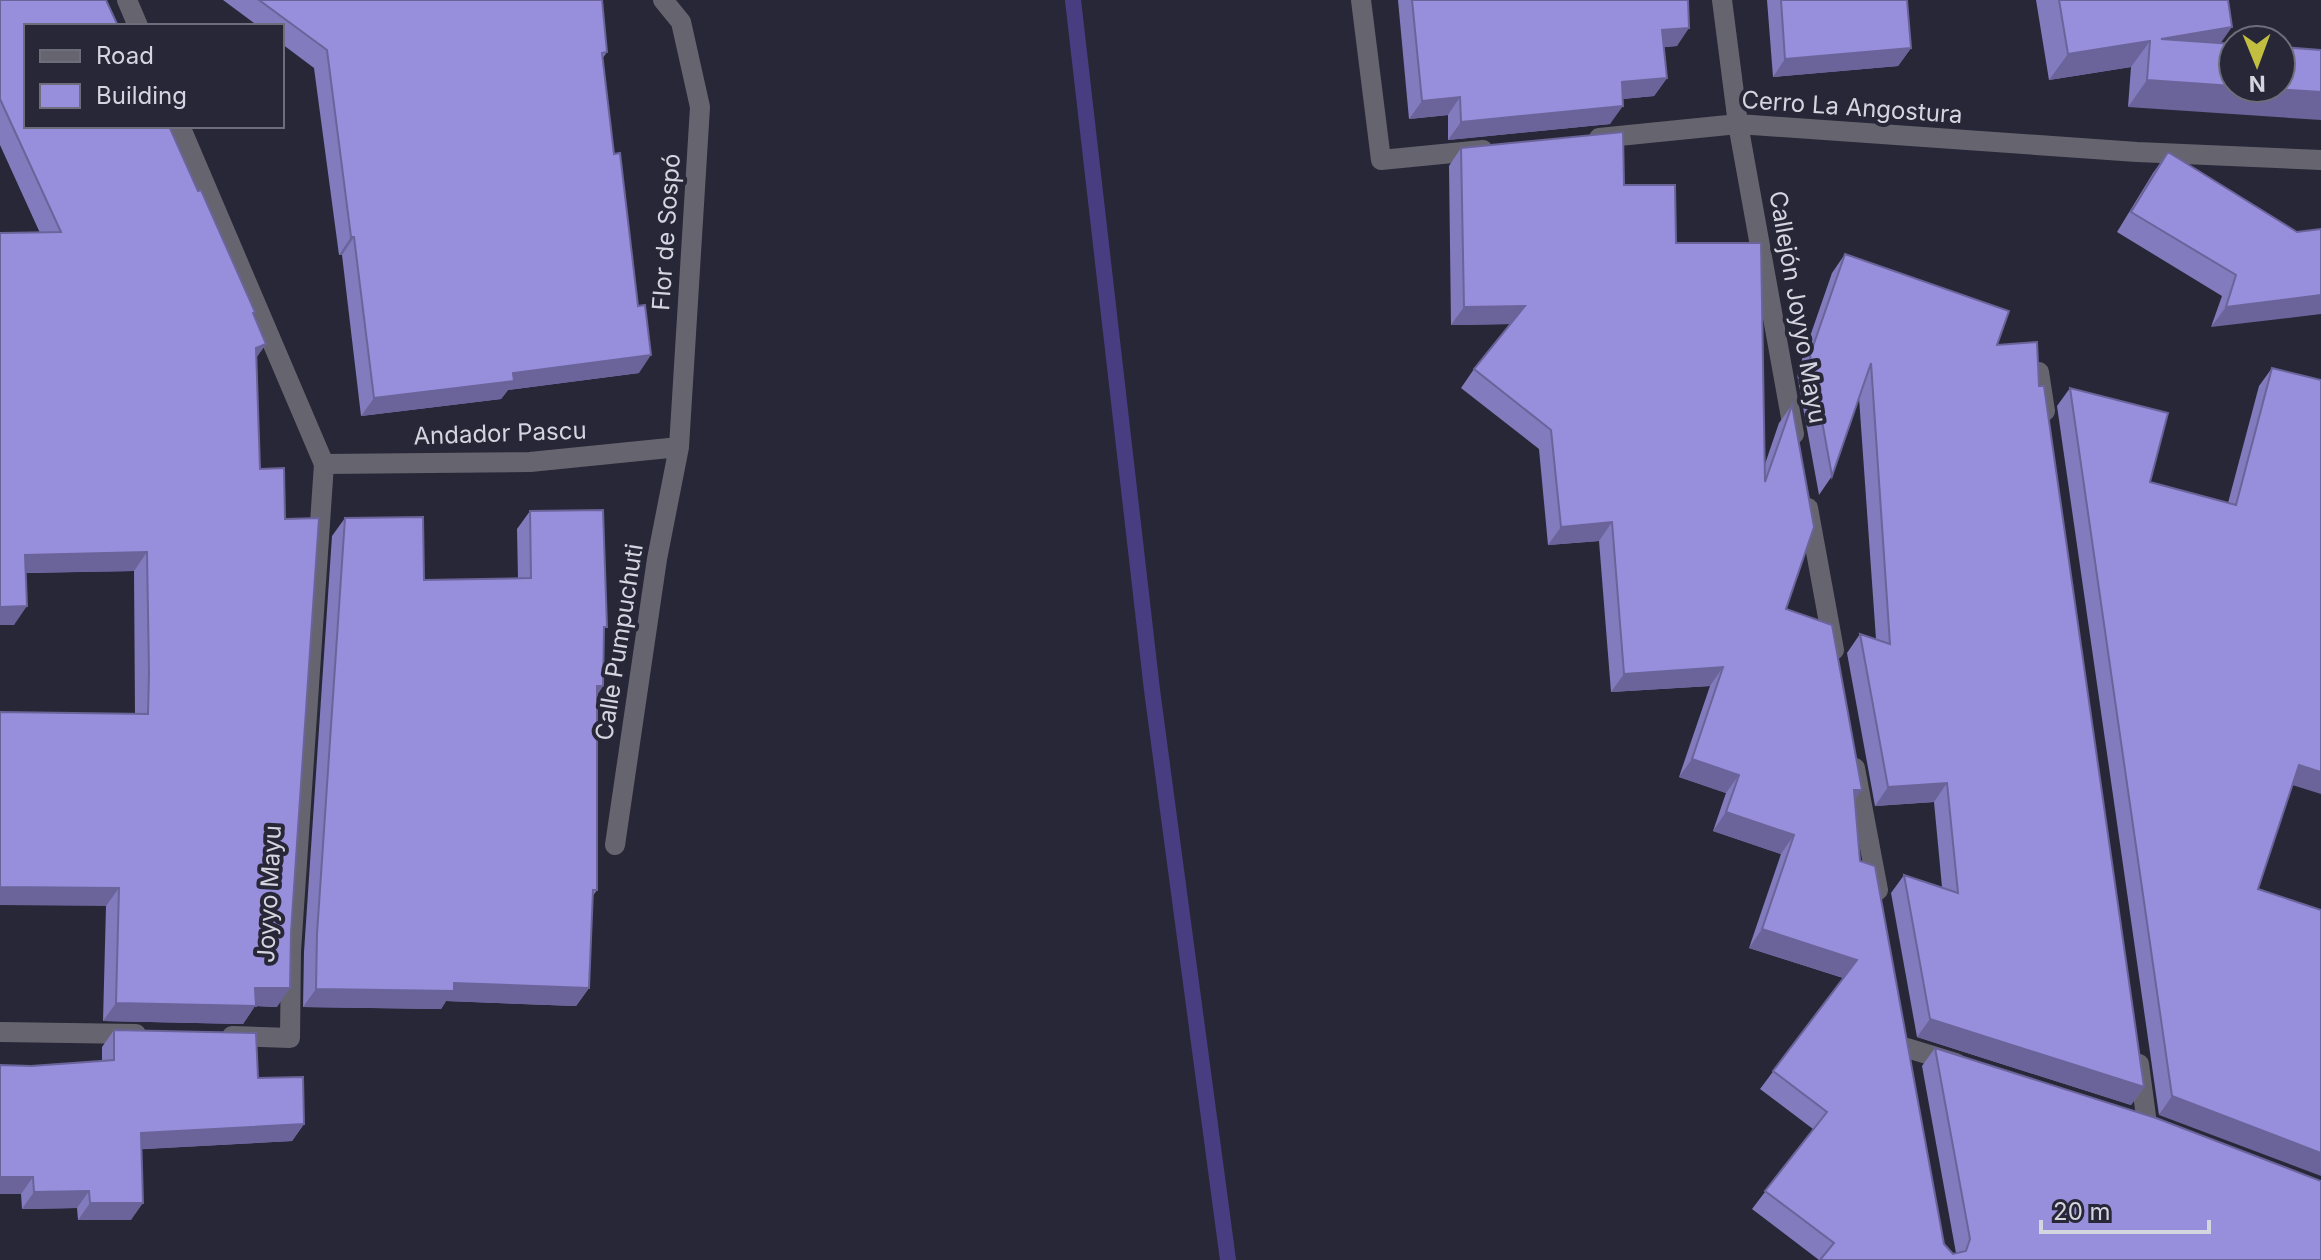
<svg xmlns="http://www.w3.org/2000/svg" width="2321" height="1260" font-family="Inter,sans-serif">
  <rect width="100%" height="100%" fill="#282738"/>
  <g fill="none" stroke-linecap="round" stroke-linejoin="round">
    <!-- stream -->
    <path stroke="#493d82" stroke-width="16" d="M1073 0 1152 690 1228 1260"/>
    <!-- minor -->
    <path stroke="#66656f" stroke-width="20" d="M127 0 138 26
      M1361 0 1381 160 1483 150
      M1722 0 1738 124 1794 434
      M180 126 324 464 291 951 290 1038 232 1036
      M1599 138 1738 124 2137 152 2321 160
      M2039 372 2045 411
      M324 464 530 462 679 447
      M1808 508 1834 650
      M1855 768 1878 890
      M615 845 657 559 679 447 700 107 681 22 663 0
      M0 1032 136 1034
      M1907 1048 1956 1063
      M2139 1064 2147 1124"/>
  </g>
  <!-- wall -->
  <path fill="#827bbd" d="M0 0 26 26 253 314 266 344 256 358 277 1007 255 1006 243 1024 103 1021 106 906 135 713 134 571 26 573 14 625 40 233 0 145Z
    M223 0H602L607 52 602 59 639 373 508 390 501 399 361 416 342 255H339L314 68 282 44V26H258Z
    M1398 0H1688L1677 46 1664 47 1667 78 1654 96 1623 99 1610 124 1448 140V115L1409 119Z
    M1767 0H1907L1911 48 1898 66 1773 77Z
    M2036 0H2228L2128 107 2131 67 2049 80Z
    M1461 148 1624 185 1676 243 1765 464 1779 423 1792 405 1786 609 1855 799 1860 861 1944 1244 1953 1254 1956 1253 1922 1066 1935 1048 2321 1260H1819L1752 1209 1813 1129 1760 1089 1843 978 1749 948 1781 854 1713 831 1726 793 1679 777 1710 686 1611 692 1599 541 1548 545 1539 449 1461 388 1474 369 1511 324 1451 325 1449 166Z
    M2168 152 2297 232 2211 327 2222 296 2117 232 2153 173Z
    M1845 254 1997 345 2039 386 2144 1087 2131 1105 1917 1037 1891 893 1904 875 1942 887 1934 802 1875 806 1847 653 1860 634 1876 639 1859 398 1832 476 1819 495 1797 374 1832 273Z
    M2272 368 2292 785 2258 889 2321 910 2159 1115 2057 406 2070 388 2150 482 2228 503 2259 386Z
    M530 511 604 630 603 686 597 695V890L592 897 589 988 576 1006 446 1001 441 1009 303 1007 304 952 332 536 345 518 424 580 518 579 517 529Z
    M114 1030 258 1078 304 1124 292 1141 142 1149 131 1220H78L77 1208 22 1209 21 1194 31 1066 102 1061V1047Z"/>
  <!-- shaded-wall -->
  <path fill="#6a649a" d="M2232 27 2213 54 2161 39Z
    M1689 28 1677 46 1650 48 1662 30Z
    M2150 41 2131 67 2049 80 2068 54Z
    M1911 48 1898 66 1773 77 1785 59Z
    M1667 78 1654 96 1610 100 1622 82Z
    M2147 80 2233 86V88H2259L2321 92V120L2128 107Z
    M1460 97 1448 115 1409 119 1422 101Z
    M1623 106 1610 124 1448 140 1461 122Z
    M351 237H354L342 255H339Z
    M2321 295V314L2211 327 2226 307Z
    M1525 306 1512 324 1451 325 1464 307Z
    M266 344 253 362 256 348Z
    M651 355 639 373 508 390 501 399 361 416 374 398 513 373Z
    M1612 522 1599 541 1548 545 1561 527Z
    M147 552 134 571 12 573 25 555Z
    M27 606 14 625H0V607Z
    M1723 667 1710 686 1611 692 1624 674Z
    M597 686H603L590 704Z
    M1692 759 1739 775 1726 793 1679 777Z
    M2299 765 2321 772V794L2286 783Z
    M1947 783 1934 802 1875 806 1888 787Z
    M1854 790H1862L1849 808Z
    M1726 812 1794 835 1781 854 1713 831Z
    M0 887 119 888 106 906 0 905Z
    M1762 929 1857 960 1844 978 1749 948Z
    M454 983 589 988 576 1006 446 1001 441 1009 303 1007 316 989Z
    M255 988H290L277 1007 255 1006 243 1024 103 1021 116 1003Z
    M1930 1019 2144 1087 2131 1105 1917 1037Z
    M2172 1096 2321 1153V1176L2159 1115Z
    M304 1124 292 1141 129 1150 141 1133Z
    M0 1177H33L21 1194H0Z
    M89 1191 77 1208 22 1209 34 1192Z
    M90 1203H143L131 1220H78Z"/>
  <!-- building -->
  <path fill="#978fdc" stroke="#6a649a" stroke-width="2" d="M0 0H106L118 26H26V126H169L198 191 201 190 255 312 253 313 266 344 256 348 260 469 284 468 285 519 319 518 291 932 290 988H255L256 1006 116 1003 119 888 0 887V712L148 714 149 673 147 552 25 555 27 606 0 607V233L61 232 0 99Z
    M259 0H602L607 52 602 53 614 154 620 153 638 306 645 305 651 355 513 373 514 381 374 398 354 237H351L327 50Z
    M1412 0H1688L1689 28 1662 30 1667 78 1622 82 1623 106 1461 122 1460 97 1422 101Z
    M1781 0H1907L1911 48 1785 59Z
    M2059 0H2228L2232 27 2161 39 2233 44V86L2147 80 2150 41 2068 54Z
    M2281 47 2321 50V92L2259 88H2281Z
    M1623 132 1624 185H1675L1676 243H1761L1765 482 1792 405 1814 527 1786 609 1832 625 1862 790H1854L1860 861 1875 866 1944 1244 1953 1254 1966 1251 1970 1239 1935 1048 2156 1118 2321 1181V1260H1820L1834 1243 1765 1191 1827 1112 1773 1071 1857 960 1762 929 1794 835 1726 812 1739 775 1692 759 1723 667 1624 674 1612 522 1561 527 1551 430 1474 369 1525 306 1464 307 1461 148Z
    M2168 152 2297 232 2321 229V295L2226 307 2236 275 2131 212Z
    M1845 254 2009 311 1997 345 2037 342 2039 386H2044L2144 1087 1930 1019 1904 875 1958 893 1947 783 1888 787 1860 634 1890 644 1871 363 1832 476 1810 355Z
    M2272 368 2321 380V772L2299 765 2258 889 2321 910V1153L2172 1096 2070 388 2168 413 2150 482 2236 505Z
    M603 510 607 627H604L603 686H597V890H593L589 988 454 983V991L316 989 317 934 345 518 423 517 424 580 531 578 530 511Z
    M114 1030 256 1033 258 1078 303 1077 304 1124 141 1133 143 1203H90L89 1191 34 1192 33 1177H0V1065L31 1066 114 1060Z"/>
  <g text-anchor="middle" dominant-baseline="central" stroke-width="8" stroke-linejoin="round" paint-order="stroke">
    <!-- street labels -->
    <g font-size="24" fill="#d5d5e0" stroke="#282738">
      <text transform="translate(1852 107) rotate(4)">Cerro La Angostura</text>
      <text transform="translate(666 232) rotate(-86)">Flor de Sospó</text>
      <text transform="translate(1798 307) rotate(80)">Callejón Joyyo Mayu</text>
      <text transform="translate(500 433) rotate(-2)">Andador Pascu</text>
      <text transform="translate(619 642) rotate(-81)">Calle Pumpuchuti</text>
      <text transform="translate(269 894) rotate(-87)">Joyyo Mayu</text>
    </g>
  </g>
  <!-- legend -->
  <rect x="24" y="24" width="260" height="104" fill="#282738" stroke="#6d6d7b" stroke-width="2"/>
  <rect x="40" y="50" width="40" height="12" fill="#66656f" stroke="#6d6d7b" stroke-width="2"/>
  <text x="96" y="64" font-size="24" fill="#d5d5e0">Road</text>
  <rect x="40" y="84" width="40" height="24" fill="#978fdc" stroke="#6d6d7b" stroke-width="2"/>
  <text x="96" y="104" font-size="24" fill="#d5d5e0">Building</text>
  <!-- north arrow -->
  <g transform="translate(2257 64) rotate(179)"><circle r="38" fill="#282738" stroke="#6d6d7b" stroke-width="2"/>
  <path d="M0-6L14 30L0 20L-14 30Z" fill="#c1be40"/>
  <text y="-12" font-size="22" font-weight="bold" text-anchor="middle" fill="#d5d5e0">N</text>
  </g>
  <!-- scale -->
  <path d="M2041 1220v12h168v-12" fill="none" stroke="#d5d5e0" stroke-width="4"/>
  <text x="2053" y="1220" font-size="24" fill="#d5d5e0" stroke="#282738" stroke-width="6" paint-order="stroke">20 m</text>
</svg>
